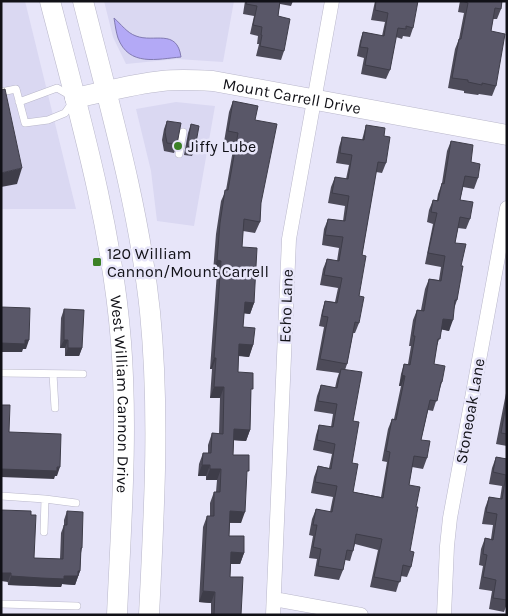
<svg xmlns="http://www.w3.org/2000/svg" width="508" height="616" font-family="Karla,sans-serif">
  <rect width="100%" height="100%" fill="#e7e5f9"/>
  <!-- built -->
  <path fill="#dad8f2" d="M1 1H25L76 209H1Z
    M104 1H234L223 62 177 59 126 64 113 37Z
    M176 102 215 106 194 226 157 221 151 171 136 109Z"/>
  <!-- water -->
  <path fill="#b3a9f6" stroke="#827bb3" d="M114 18C121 24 127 33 136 36 154 43 177 28 181 57 157 59 129 67 118 38 116 32 115 24 114 18Z"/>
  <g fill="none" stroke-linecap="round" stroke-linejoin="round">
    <!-- lane casing -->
    <g stroke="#b9b7ca" stroke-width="8">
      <path id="lane" d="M1 92 16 89 25 123 48 120 65 113 72 103
        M19 102 57 88 71 96
        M179 154 183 132
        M1 373 83 374
        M53 374 55 408
        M1 496 45 499 76 503
        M44 532 45 499
        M1 604 77 606"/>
    </g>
    <!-- street casing -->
    <g stroke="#b9b7ca" stroke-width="15">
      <path id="street" d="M274 599 361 615
        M273 615 289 239 332 1
        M444 615 447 546 450 518 507 208"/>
    </g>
    <!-- secondary casing -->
    <g stroke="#b9b7ca" stroke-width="21">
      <g id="secondary">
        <path id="s1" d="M50 1C79 113 112 226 121 342 128 433 121 524 117 615"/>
        <path d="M83 1C109 104 139 206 150 312 160 413 154 514 149 615"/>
        <path id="s2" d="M75 98C104 92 133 84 162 81 179 79 196 80 213 81L507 135"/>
      </g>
    </g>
    <!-- lane -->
    <use href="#lane" stroke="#fff" stroke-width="7"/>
    <!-- street -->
    <use href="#street" stroke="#fff" stroke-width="14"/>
    <!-- secondary -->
    <use href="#secondary" stroke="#fff" stroke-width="20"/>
  </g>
  <!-- wall -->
  <path fill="#4d4b59" d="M245 1H293L291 6 280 4 278 16 284 51 281 60 256 56 259 44H257L258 36 250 34 254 16 243 14Z
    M375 1H376L413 28 410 37 403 36 402 39 396 37 390 70 386 79 361 74 364 58 357 56 360 41 363 32 382 36 385 22 371 20Z
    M460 1H502L501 9 497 19H493L491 31 496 86 492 96 479 94 478 95 464 93V91L448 88 455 49 459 39 464 13 458 12Z
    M233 101 255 120 261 203 260 222 255 233 243 231 242 247 254 303 250 314 244 313 243 327 253 345 249 357 238 356V372L251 393 250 430 246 441 234 440 233 455 246 477 241 523H230L229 536 244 553 240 564H231L230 577 241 615H211V603L199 602 203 527 207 516H210V503L214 492H216L217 480H206V476H198L199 464 203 453H208V445L212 433 219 434 220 398H210L212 369H210L217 272H213L216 234 221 201 226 190 234 144 224 142 229 112Z
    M167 121 177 144 174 153 164 151 162 140 164 129Z
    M191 124 195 148 192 156 184 155 188 133Z
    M366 125 384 136 386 163 382 173 376 172 362 255 359 296V323L355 333H353L347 364 345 370 353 421 352 463 353 492 381 497 387 462 382 461 388 429 392 419H394L401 386H399L401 374 404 364H408L411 346H409L413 320 417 310H421L425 289 429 279 439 280 441 267 425 264 433 224 427 222 429 210 433 200H437L438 194 442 183 447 151 451 141 471 162 478 178 474 189 463 187 460 200 470 219 466 229 458 228 455 243 461 266 457 300 454 309 449 331 442 329 436 349 434 364 442 382 433 411 428 410 421 440 427 458 423 469 412 467 409 485 410 551 411 567 407 577 401 576 396 592 370 587 378 550 355 544 353 551 350 561 345 560 343 570 339 580 314 576 317 559 309 558 313 536 309 535 312 519 316 509 330 512 333 497 311 493 314 477 318 466 329 468 332 454 313 450 316 435 319 425 331 427 333 414 314 411 317 396 321 385 335 388 337 379 339 373 316 370 324 327 319 326 322 311 325 301 335 302 338 288 320 285 323 269 327 259 337 261 339 248 322 245 324 229 328 219 343 221 345 206 328 203 331 187 335 177 346 179 349 165 336 163 339 147 342 137 362 140Z
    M64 309 82 348 79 356H65V348H60L61 318Z
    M507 388V446L496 444Z
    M496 457 507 459V604L504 612 489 609 492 591 479 589 483 566 479 565 481 549 485 538 491 539 493 525 482 524 485 508 489 497 500 499 502 486 489 484 492 468Z
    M1 510 34 558 60 559 61 533 64 525V520L67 511 82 548 81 553 80 571 75 585 62 584 61 587 8 585Z"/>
  <!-- shaded-wall -->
  <path fill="#3e3d49" d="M22 168 17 184 1 187V173Z
    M217 260 221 261 217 272H213Z
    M245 302 254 303 250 314 241 313Z
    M443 319 453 320 449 331 439 329Z
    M25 340H29L26 349H23L22 352H1V343Z
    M64 340H68L65 348H60Z
    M239 344 253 345 249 357 235 355Z
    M68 348H82L79 356H65Z
    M214 358H216L212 369H210Z
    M402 375 405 376 401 386H399Z
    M214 387H224L220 398H210Z
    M234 429 250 430 246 441 230 440Z
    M202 465H210L206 476H198Z
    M60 467 57 476H55L54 479 1 477V469Z
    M210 469H221L217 480H206Z
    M230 511 245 512 241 523 226 522Z
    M231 552 244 553 240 564H227Z
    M78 571H80L75 585 62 584 61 587 8 585 11 576H64Z
    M1 573H11L8 582 1 581Z
    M203 591 215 592 211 603 199 602Z"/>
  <!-- building -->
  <path fill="#595768" stroke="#3e3d49" d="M247 1H280L278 16 290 19 284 51 260 46 262 35H261L262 27 253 25 257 6 246 4Z
    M376 1H418L413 28 406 26V29L398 28 390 70 365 65 368 48 360 47 363 32 384 36 388 13 375 10Z
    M462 1H502L501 9 495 8 491 31 505 34 496 86 482 83V85L468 82V80L452 78 459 39H461L468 3Z
    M5 89 22 168 1 173V90Z
    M233 101 258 106 255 120 277 124 261 203 260 222 244 219 242 247 257 248 254 303 245 302 243 327 255 328 253 345 239 344 238 372 253 373V389H251L250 430 234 429 233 455H249V471H247L245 512 230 511 229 536H244V553L231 552 230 577H243L241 615H214L215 592 203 591 207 516H214V492H220L221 469H210V465H202L203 453H211L212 433 223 434 224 387H214L216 358H214L221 261 217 260 220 223 225 190H228L238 133 228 131Z
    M167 121 181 123 177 144 167 143 165 132Z
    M191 124 199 126 195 148 187 146Z
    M366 125 385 128 384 136 390 137 386 163 378 162 362 255 366 256 359 296 364 297 359 323 355 322 347 364 320 359 328 317 322 316 325 301 337 303 342 278 324 275 327 259 339 261 343 237 325 235 328 219 345 221 349 196 332 193 335 177 348 179 352 155 340 153 342 137 364 140Z
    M451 141 473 145 471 162 480 164 478 178 465 176 460 200 473 202 470 219 460 217 455 243 466 244 461 266H463L457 300H455L453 320 443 319 440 339H438L434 364 445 366 442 382H441L437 401 430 400 421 440 430 441 427 458 414 456 409 485 420 487 416 507H418L410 551 414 552 411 567 403 565 400 582 374 577 382 539 356 534 353 551 347 550 343 570 318 566 321 549 313 547 317 525H313L316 509 332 512 337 486 315 482 318 466 331 469 335 444 317 440 319 425 333 427 337 404 318 401 321 385 337 388 341 369 362 372 353 421 359 422 352 463 358 464 353 492 383 498 390 452 386 451 392 419 396 420 405 376 402 375 404 364 410 365 415 336H413L417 310 424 311 429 279 441 281 445 256 428 253 437 213 431 212 433 200 438 201 442 183 444 184Z
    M1 307 30 308 29 340H25V344L1 343Z
    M64 309 84 310 82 348H68V340H64Z
    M507 399V434L501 433Z
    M1 405H10L9 432 61 434 60 467H57V471L1 469Z
    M496 457 507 459V600L493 598 496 580 483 577 487 555 483 554 485 538 493 540 497 514 486 512 489 497 502 499 506 475 493 472Z
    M1 510 31 511V515H36L34 558 63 559 64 525H67V511L83 512 82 548H81L80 571H78V576H64V579L41 578 11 576V573H1Z"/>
  <!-- markers -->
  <g fill="#3b8126" stroke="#e7e5f9" stroke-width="2">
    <circle cx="178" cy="146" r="5"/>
    <rect x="92" y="257" width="10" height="10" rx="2.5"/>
  </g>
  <g text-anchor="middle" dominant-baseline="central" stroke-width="5" stroke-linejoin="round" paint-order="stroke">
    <!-- street labels -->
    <g font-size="16" fill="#111117" stroke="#e7e5f9">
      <text stroke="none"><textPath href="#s2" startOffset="220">Mount Carrell Drive</textPath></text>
      <text transform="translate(286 306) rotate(-88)">Echo Lane</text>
      <text stroke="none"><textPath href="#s1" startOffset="401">West William Cannon Drive</textPath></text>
      <text transform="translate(470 411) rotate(-80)">Stoneoak Lane</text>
    </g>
    <!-- poi labels -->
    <g font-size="16" fill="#111117" stroke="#e7e5f9" text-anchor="start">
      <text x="188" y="146">Jiffy Lube</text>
      <text x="107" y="253">120 William<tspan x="107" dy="18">Cannon/Mount Carrell</tspan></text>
    </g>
  </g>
  <!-- border -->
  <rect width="508" height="616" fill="none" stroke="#111117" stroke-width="5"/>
</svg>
